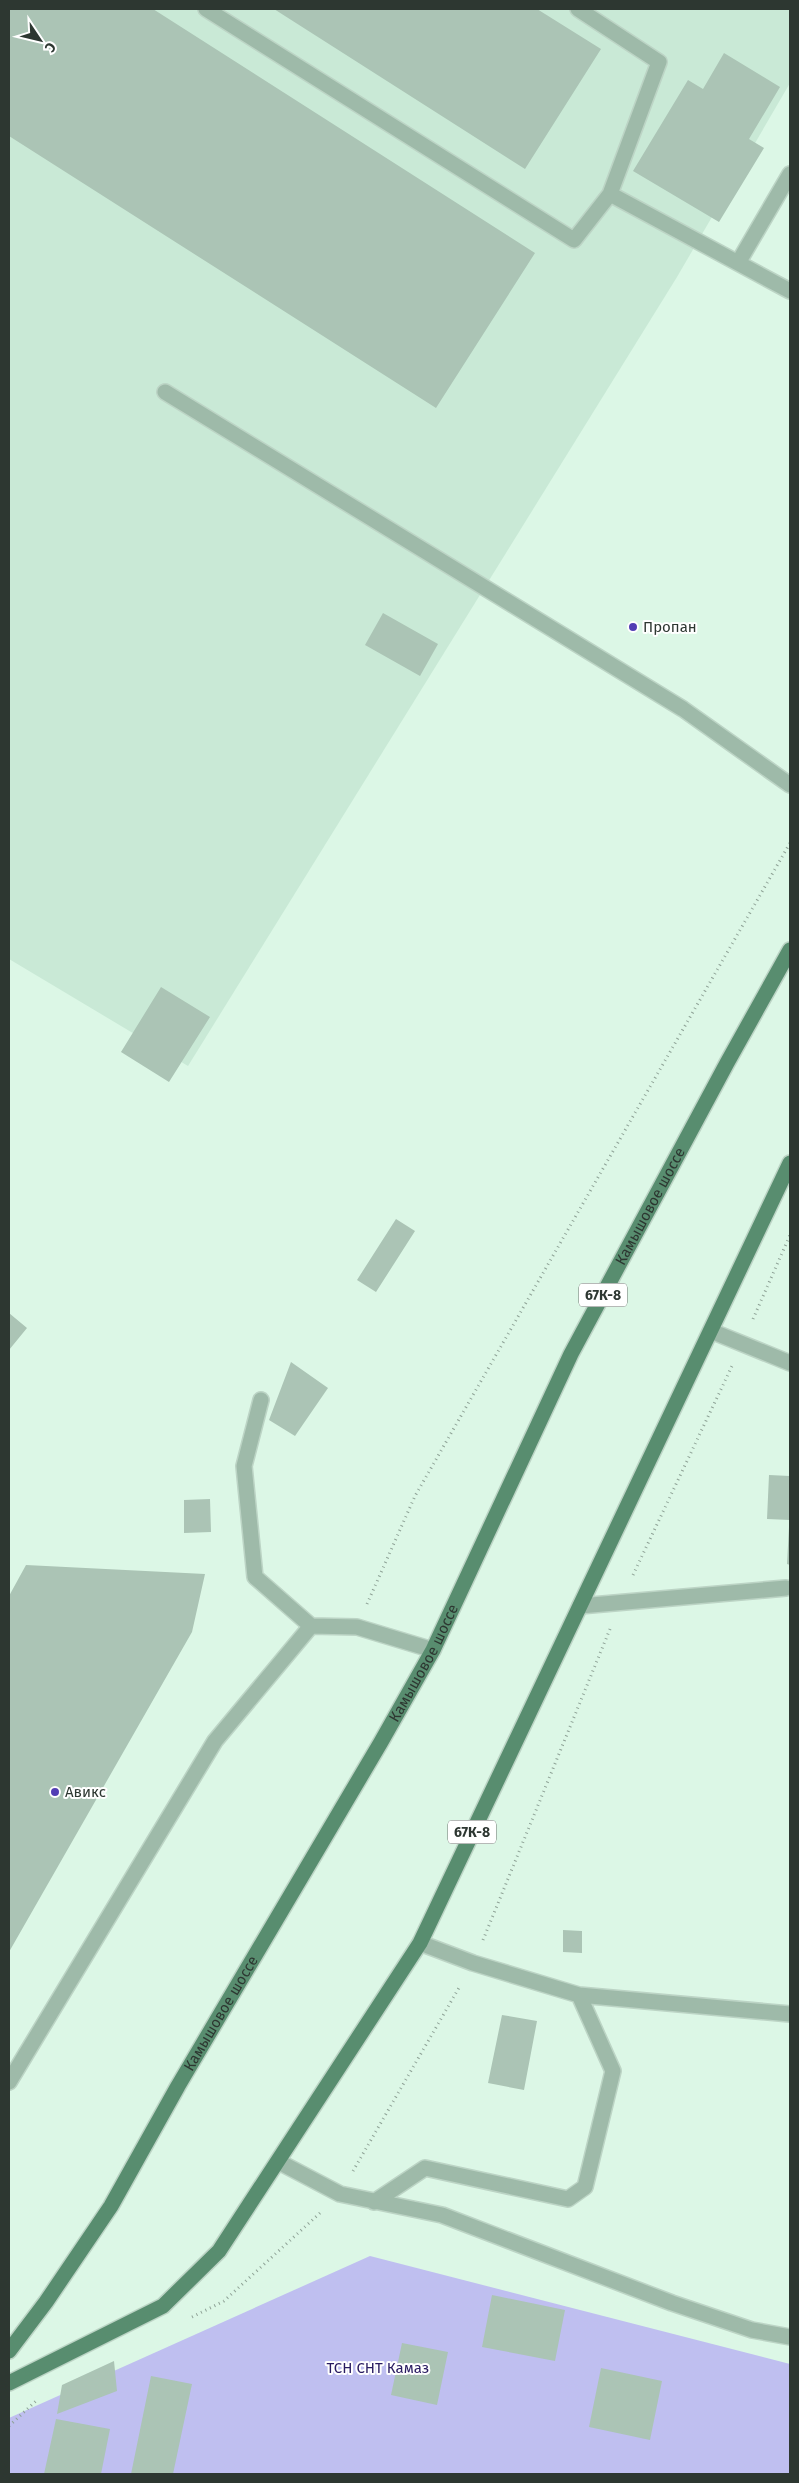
<svg xmlns="http://www.w3.org/2000/svg" width="799" height="2483" font-family="'Fira Sans',sans-serif">
  <rect width="100%" height="100%" fill="#dcf7e6"/>
  <!-- built -->
  <path fill="#c9e9d6" d="M9 9H790V83L677 277 188 1066 9 959Z"/>
  <!-- green -->
  <path fill="#bfbff0" d="M370 2256 790 2364V2474H9V2418Z"/>
  <!-- building -->
  <path fill="#abc4b5" d="M9 9H153L535 253 436 408 9 136Z
    M274 9H537L601 49 525 169Z
    M724 53 780 87 749 139 764 148 719 222 633 171 688 80 703 89Z
    M383 613 438 644 420 676 365 645Z
    M161 987 210 1017 169 1082 121 1052Z
    M396 1219 415 1231 376 1292 357 1280Z
    M9 1313 27 1328 9 1350Z
    M291 1362 328 1388 295 1436 269 1420Z
    M769 1475 790 1476V1520L767 1519Z
    M210 1499 211 1532 184 1533V1500Z
    M789 1527H790V1565L787 1564Z
    M26 1565 205 1574 192 1632 9 1952V1596Z
    M563 1930 582 1931V1953L563 1952Z
    M502 2015 537 2021 524 2090 488 2083Z
    M492 2295 565 2310 555 2361 482 2347Z
    M402 2343 448 2352 437 2405 391 2395Z
    M114 2361 117 2391 57 2414 62 2385Z
    M601 2368 662 2381 650 2440 589 2427Z
    M151 2376 192 2384 173 2474H131Z
    M56 2419 110 2429 101 2474H44Z"/>
  <g fill="none" stroke-linecap="round" stroke-linejoin="round">
    <!-- lane casing -->
    <g stroke="#bcd4c5" stroke-width="18">
      <path id="lane" d="M206 9 574 240 610 194 659 62 578 9
        M610 194 790 291
        M738 263 790 174
        M165 392 683 709 790 785
        M711 1331 790 1363
        M261 1400 244 1466 255 1577 311 1626
        M580 1606 786 1588
        M579 1995 790 2014
        M9 2082 215 1741 311 1626 357 1627 433 1650
        M279 2162 340 2194 442 2215 672 2303 752 2330 790 2337
        M374 2202 425 2168 568 2199 585 2187 613 2071 579 1995 473 1963 420 1943"/>
    </g>
    <!-- primary casing -->
    <g stroke="#bcd4c5" stroke-width="18">
      <g id="primary">
        <path id="s1" d="M9 2351 46 2302 111 2206 178 2086 381 1742 433 1650 571 1354 727 1063 790 950"/>
        <path d="M9 2383 163 2306 219 2251 420 1943 790 1163"/>
      </g>
    </g>
    <!-- path -->
    <path stroke="#8fa397" stroke-width="3" stroke-dasharray="1 4" stroke-linecap="butt" d="M753 1319 790 1235
      M633 1575 732 1366
      M367 1604 415 1496 790 843
      M483 1940 610 1629
      M353 2171 460 1986
      M192 2317 224 2301 320 2213
      M9 2426 37 2400"/>
    <!-- lane -->
    <use href="#lane" stroke="#9ebaa9" stroke-width="15"/>
    <!-- primary -->
    <use href="#primary" stroke="#588d6f" stroke-width="15"/>
  </g>
  <!-- markers -->
  <g fill="#523db4" stroke="#fff" stroke-width="2">
    <circle cx="633" cy="627" r="5"/>
    <circle cx="55" cy="1792" r="5"/>
  </g>
  <g text-anchor="middle" dominant-baseline="central" stroke-width="4" stroke-linejoin="round" paint-order="stroke">
    <!-- shield labels -->
    <g fill="#fff" stroke="#6c736f" stroke-width="1">
      <rect x="579" y="1283.5" width="48" height="23" rx="4"/>
      <rect x="448" y="1820.5" width="48" height="23" rx="4"/>
    </g>
    <g font-size="14" font-weight="bold" fill="#2d3731">
      <text x="603" y="1295">67К-8</text>
      <text x="472" y="1832">67К-8</text>
    </g>
    <!-- poi labels -->
    <g font-size="15" fill="#2d3731" stroke="#fff" text-anchor="start">
      <text x="643" y="627">Пропан</text>
      <text x="65" y="1792">Авикс</text>
    </g>
    <!-- street labels -->
    <g font-size="15" fill="#2d3731" stroke="#fff">
      <text stroke="none"><textPath href="#s1" startOffset="1314">Камышовое шоссе</textPath></text>
      <text stroke="none"><textPath href="#s1" startOffset="804">Камышовое шоссе</textPath></text>
      <text stroke="none"><textPath href="#s1" startOffset="399">Камышовое шоссе</textPath></text>
    </g>
    <!-- park labels -->
    <g font-size="15" fill="#281b60" stroke="#fff">
      <text x="378" y="2368">ТСН СНТ Камаз</text>
    </g>
  </g>
  <!-- border -->
  <rect width="799" height="2483" fill="none" stroke="#2d3731" stroke-width="20"/>
  <!-- north arrow -->
  <g transform="translate(40 40) rotate(125)" stroke="#ffffff" stroke-width="4" paint-order="stroke">
  <path d="M0-4L9 19L0 12L-9 19Z" fill="#2d3731"/>
  <text y="-8" font-size="14" font-weight="bold" text-anchor="middle" fill="#2d3731">С</text>
  </g>
</svg>
